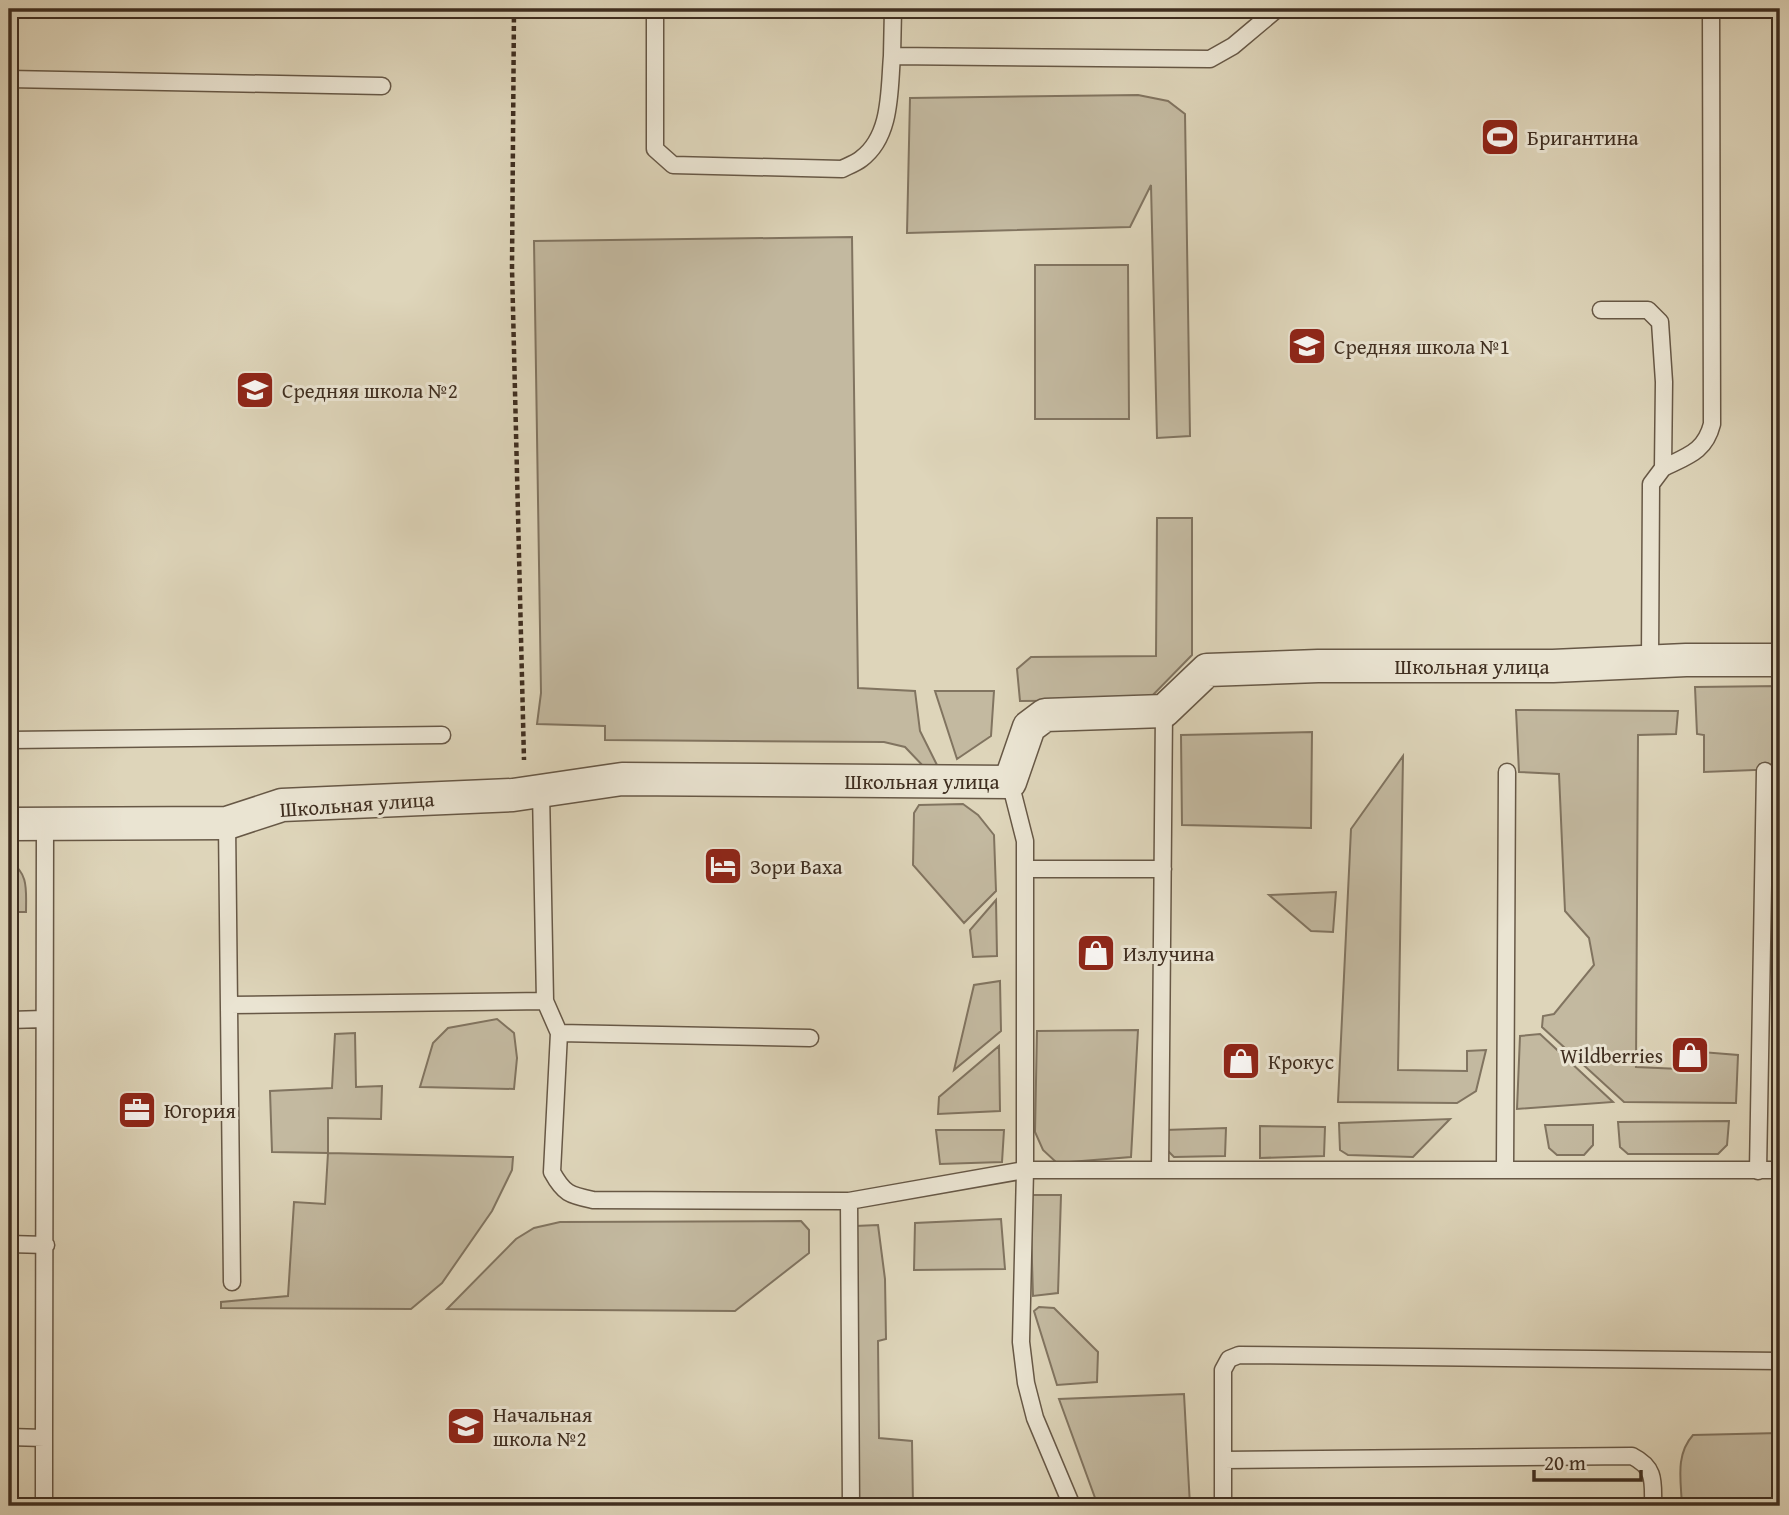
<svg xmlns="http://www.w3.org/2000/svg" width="1789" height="1515" font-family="'Gentium Book Plus',serif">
  <rect width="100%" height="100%" fill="#ded5ba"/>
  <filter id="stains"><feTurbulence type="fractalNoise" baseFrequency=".00286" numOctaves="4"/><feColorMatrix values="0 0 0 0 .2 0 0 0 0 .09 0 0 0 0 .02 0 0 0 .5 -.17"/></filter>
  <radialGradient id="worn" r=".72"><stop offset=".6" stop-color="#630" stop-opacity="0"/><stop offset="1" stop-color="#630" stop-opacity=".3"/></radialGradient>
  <!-- green -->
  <path fill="#c3b9a0" stroke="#817460" stroke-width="2" d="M1138 95 1168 101 1185 114 1190 436 1157 438 1151 185 1130 227 907 233 910 98Z
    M852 237 858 688 915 691 920 731 937 765 926 769 905 747 884 742 605 740V726L537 724 541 693 534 241Z
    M1035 265H1128L1129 419H1035Z
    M1157 518H1192V655L1148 700 1020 701 1017 669 1031 657 1156 656Z
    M1780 686V769L1704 772V735L1697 734 1695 687Z
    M935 691H994L991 736 957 759Z
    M1516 710 1678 711 1676 734 1638 735 1636 1067 1702 1070V1052L1738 1055 1736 1103 1624 1102 1542 1027 1543 1016 1554 1014 1594 965 1589 938 1565 911 1559 774 1519 772Z
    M1312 732 1311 828 1182 825 1181 735Z
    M1403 756 1398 1070 1467 1071V1051L1486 1050 1476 1091 1457 1103 1338 1102 1351 829Z
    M963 804 978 815 994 835 996 891 964 923 913 865 914 813 919 805Z
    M9 861C29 873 26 890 26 912H9Z
    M1336 892 1333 932 1311 931 1269 895Z
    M996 900 997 956 973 957 970 930Z
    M1000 981 1001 1031 954 1070 974 985Z
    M497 1019 514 1033 517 1058 514 1089 420 1087 433 1043 448 1028Z
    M1138 1030 1131 1157 1057 1163 1043 1150 1035 1132 1037 1031Z
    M355 1033 356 1087 382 1086 381 1119 328 1118V1153L513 1157 512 1170 492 1211 442 1283 411 1309 221 1308V1302L288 1296 294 1202 325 1204 328 1153 272 1152 270 1091 332 1088 335 1034Z
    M1540 1034 1613 1102 1517 1109 1520 1036Z
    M999 1046 1000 1111 938 1114 939 1097Z
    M1450 1119 1413 1157 1348 1155 1340 1150 1339 1123Z
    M1729 1121 1727 1145 1718 1154H1628L1620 1147 1618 1122Z
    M1545 1125H1593V1145L1584 1155H1557L1549 1148Z
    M1260 1126 1325 1127 1324 1156 1260 1158Z
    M1226 1128 1225 1156 1174 1157 1166 1149 1165 1130Z
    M936 1130H1004L1002 1162 940 1164Z
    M1030 1195H1061L1058 1293 1033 1296Z
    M1001 1219 1005 1269 914 1270 915 1223Z
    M801 1221 809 1230V1253L735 1311 447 1309 516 1239 534 1228 560 1222Z
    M878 1225 885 1279 886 1339 878 1341 879 1438 912 1441 913 1506H855V1226Z
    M1039 1307 1054 1308 1098 1352 1097 1382 1057 1385 1034 1311Z
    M1184 1394 1190 1506H1098L1059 1399Z
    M1780 1433V1506H1682C1681 1481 1675 1455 1693 1435Z"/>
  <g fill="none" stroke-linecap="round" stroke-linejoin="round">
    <!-- service casing -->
    <g stroke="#675846" stroke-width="19">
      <path id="service" d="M655 9V149L673 165 842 169C848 166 856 163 861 159 892 136 889 90 892 56L1210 59 1233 46 1277 9
        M892 56 893 9
        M9 79 382 86
        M1601 310H1648L1660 322 1664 382 1663 468 1651 484 1650 662
        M1663 468C1687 456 1705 452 1712 424L1711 9
        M9 740 442 735
        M1010 782 1025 841V1170L1021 1342 1026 1383 1035 1418 1072 1506
        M541 791 545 1001 559 1033 810 1038
        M227 823 232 1282
        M1025 869H1163
        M229 1005 545 1001
        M9 1020 44 1019
        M559 1033 552 1172C564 1194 570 1195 593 1200L849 1201 1025 1170H1780
        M1160 1170 1164 711
        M1505 1170 1507 772
        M1758 1171 1765 771
        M849 1201 851 1506
        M9 1244 46 1245
        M9 1437 44 1438V1506
        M44 1438 45 824
        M1223 1460 1632 1456C1656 1468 1653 1482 1653 1506
        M1223 1506V1370L1229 1359 1239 1355 1780 1361"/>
    </g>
    <!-- minor casing -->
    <g stroke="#675846" stroke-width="35">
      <path id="minor" d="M9 824 227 823 282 805 513 795 622 779 1010 782 1029 727 1045 715 1164 711 1207 670 1318 666H1553L1686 660H1780"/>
    </g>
    <!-- path -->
    <path stroke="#3f2e20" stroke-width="4.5" stroke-dasharray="5 3.5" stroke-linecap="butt" d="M514 9 512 268 524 760"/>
    <!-- service -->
    <use href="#service" stroke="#eae4d2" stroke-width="16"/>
    <!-- minor -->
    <use href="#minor" stroke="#eae4d2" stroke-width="32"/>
  </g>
  <!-- icons -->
  <defs>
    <g id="stadium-square" transform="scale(2.0125)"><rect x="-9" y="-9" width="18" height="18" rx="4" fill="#8f2418" stroke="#eae4d2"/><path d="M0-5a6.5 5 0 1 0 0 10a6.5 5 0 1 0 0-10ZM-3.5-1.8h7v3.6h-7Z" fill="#fff"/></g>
    <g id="school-square" transform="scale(2.0125)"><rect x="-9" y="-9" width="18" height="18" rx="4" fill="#8f2418" stroke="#eae4d2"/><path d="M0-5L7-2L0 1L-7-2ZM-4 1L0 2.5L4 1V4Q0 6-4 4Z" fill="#fff"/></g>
    <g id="hotel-square" transform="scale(2.0125)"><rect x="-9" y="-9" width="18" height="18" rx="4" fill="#8f2418" stroke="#eae4d2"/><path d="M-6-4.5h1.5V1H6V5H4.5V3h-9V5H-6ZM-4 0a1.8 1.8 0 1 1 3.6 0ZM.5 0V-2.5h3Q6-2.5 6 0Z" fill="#fff"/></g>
    <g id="shop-square" transform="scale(2.0125)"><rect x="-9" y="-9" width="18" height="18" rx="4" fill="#8f2418" stroke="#eae4d2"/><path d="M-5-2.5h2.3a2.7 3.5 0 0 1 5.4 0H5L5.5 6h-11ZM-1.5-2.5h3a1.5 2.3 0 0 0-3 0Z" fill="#fff"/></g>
    <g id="office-square" transform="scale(2.0125)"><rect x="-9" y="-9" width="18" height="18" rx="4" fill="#8f2418" stroke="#eae4d2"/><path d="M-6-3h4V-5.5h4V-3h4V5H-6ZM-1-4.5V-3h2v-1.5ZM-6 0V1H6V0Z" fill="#fff"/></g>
  </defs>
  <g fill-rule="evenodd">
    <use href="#stadium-square" x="1500" y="137"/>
    <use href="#school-square" x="1307" y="346"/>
    <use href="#school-square" x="255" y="390"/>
    <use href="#hotel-square" x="723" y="866"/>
    <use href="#shop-square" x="1096" y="953"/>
    <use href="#shop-square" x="1690" y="1055"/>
    <use href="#shop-square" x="1241" y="1061"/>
    <use href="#office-square" x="137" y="1110"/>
    <use href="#school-square" x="466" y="1426"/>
  </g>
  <g text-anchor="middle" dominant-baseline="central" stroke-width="6" stroke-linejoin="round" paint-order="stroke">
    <!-- poi labels -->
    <g font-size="21" fill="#3f2e20" stroke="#eae4d2" text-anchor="start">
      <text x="1527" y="137">Бригантина</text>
      <text x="1334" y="346">Средняя школа №1</text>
      <text x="282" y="390">Средняя школа №2</text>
      <text x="750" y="866">Зори Ваха</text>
      <text x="1123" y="953">Излучина</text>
      <text x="1663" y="1055" text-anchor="end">Wildberries</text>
      <text x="1268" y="1061">Крокус</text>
      <text x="164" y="1110">Югория</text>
      <text x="493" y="1414">Начальная<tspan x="493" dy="24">школа №2</tspan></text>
    </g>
    <!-- street labels -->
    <g font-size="21" fill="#3f2e20" stroke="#eae4d2">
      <text x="1472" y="666">Школьная улица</text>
      <text x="922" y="781">Школьная улица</text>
      <text transform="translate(357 804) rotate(-4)">Школьная улица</text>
    </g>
  </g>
  <!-- margin -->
  <rect width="1789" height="1515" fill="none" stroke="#ded5ba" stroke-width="35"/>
  <rect x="10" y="10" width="1768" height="1494" fill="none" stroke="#3f2e20" stroke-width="3.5"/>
  <rect x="18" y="18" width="1754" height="1480" fill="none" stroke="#3f2e20" stroke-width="2"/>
  <!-- scale -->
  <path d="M1534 1470v10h107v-10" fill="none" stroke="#3f2e20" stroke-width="3.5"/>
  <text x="1544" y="1470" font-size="21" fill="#3f2e20" stroke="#eae4d2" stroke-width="5" paint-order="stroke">20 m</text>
  <rect width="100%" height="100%" filter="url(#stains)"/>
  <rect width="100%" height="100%" fill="url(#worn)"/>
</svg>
